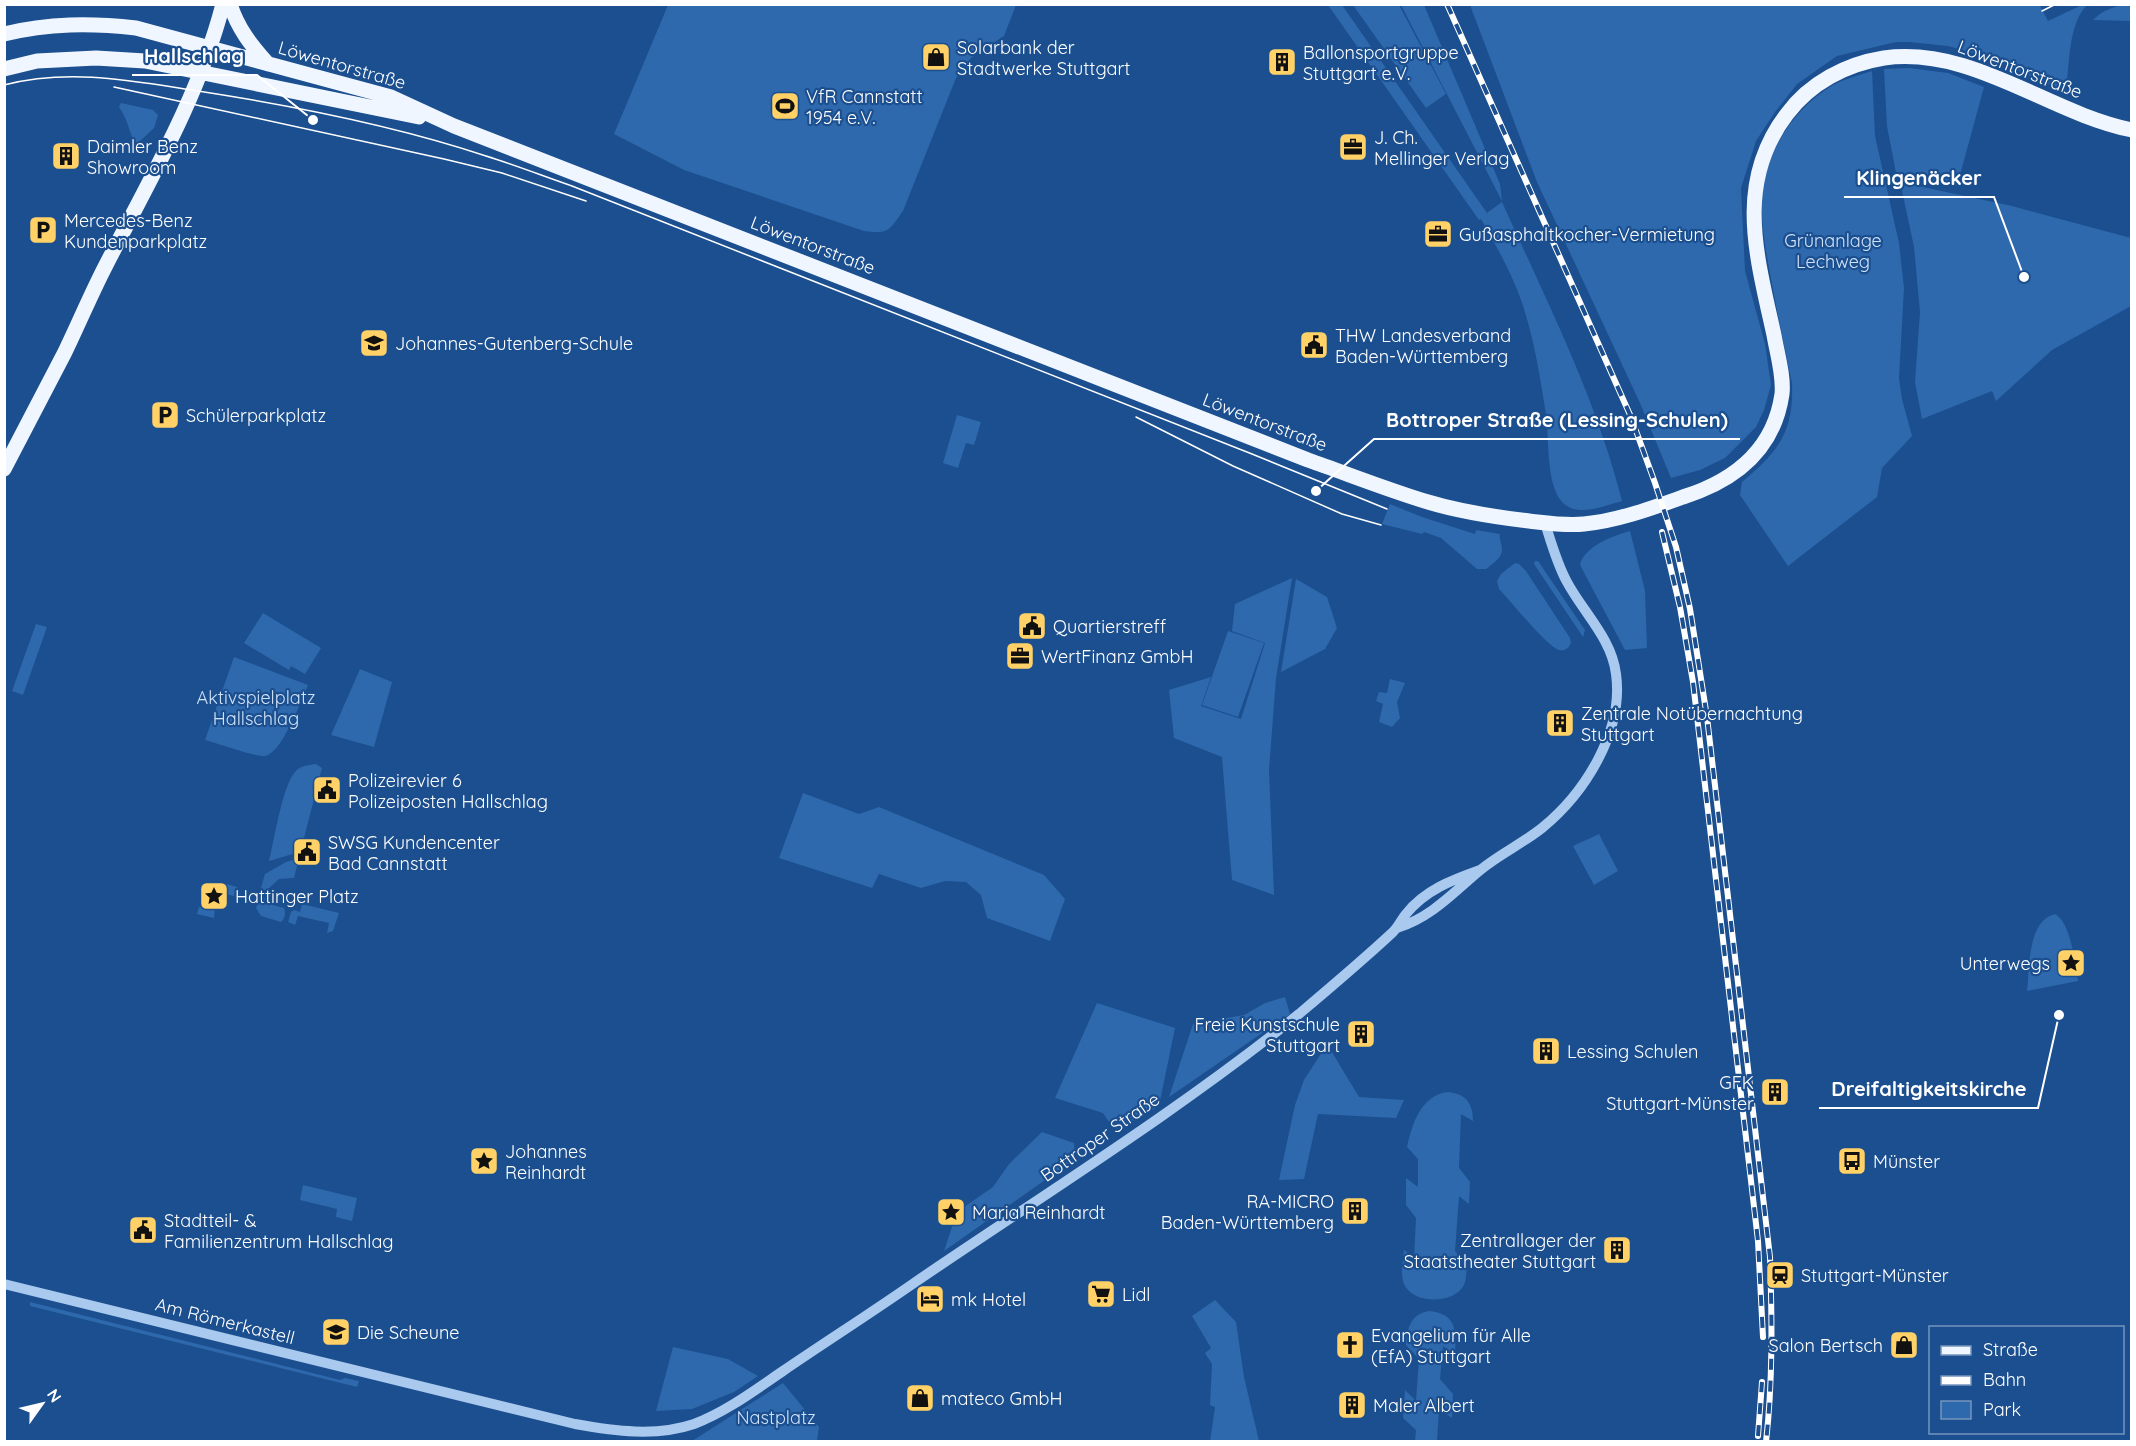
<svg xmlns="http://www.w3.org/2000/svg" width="2136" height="1446" font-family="Quicksand,sans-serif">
  <rect width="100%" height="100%" fill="#1b4f8f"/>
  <!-- green -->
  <path fill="#2e69ad" d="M2039 4 2048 21 2082 5H2087C2068 25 2070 62 2066 89L2061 90 1991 58 1948 46 1909 42H1896L1837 56 1797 84 1775 112 1756 141 1741 188 1745 271 1765 344 1771 385 1764 410 1756 427 1725 458 1700 470 1671 478 1640 403 1537 182 1470 5Z
    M668 5V4L1016 5 1004 36 971 58 956 78 903 211C889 231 889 234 864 231L684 170 614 134Z
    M1328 5H1342L1487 213 1502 202C1546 300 1596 397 1622 501 1603 506 1573 520 1559 498 1545 475 1550 434 1545 408 1538 365 1531 320 1513 280 1504 259 1492 239 1481 219L1479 220Z
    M1353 5H1399L1446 94 1426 108Z
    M1401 5H1424L1500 184 1502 201Z
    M2132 5 2131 21 2093 20C2104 9 2116 5 2132 5Z
    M1909 68 1948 73 1984 87 1957 186 1896 173 1887 126 1884 69Z
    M1872 71 1875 136 1899 243 1904 288 1899 378 1902 399 1912 436 1882 468 1877 497 1788 566 1740 495 1742 482C1778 452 1794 432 1792 383 1785 350 1778 317 1772 284 1766 251 1758 216 1764 183 1771 143 1798 106 1833 85 1845 79 1859 75 1872 71Z
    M121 103 153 110 158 115 154 128 138 143 134 142C129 130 127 118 119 107Z
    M1904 183 2012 206 2131 238V306L2052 350 1996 401 1992 391 1922 419 1915 382 1920 312 1914 247 1901 186Z
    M957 415 981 422 974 445 966 443 958 468 943 463Z
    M1390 504 1422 517 1475 534 1476 530 1500 534C1499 540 1502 543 1502 549 1503 557 1491 565 1486 569H1477L1441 538 1424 532 1422 534 1382 524Z
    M1630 531 1645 591 1647 648 1625 650 1580 565C1584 546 1613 536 1630 531Z
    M1535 561H1538L1585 630 1583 637 1534 564Z
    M1515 563 1519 564 1526 571 1570 638 1571 643 1568 648C1564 650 1563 651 1559 650 1545 645 1511 601 1499 589L1497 581 1501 574Z
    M1292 578 1276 678 1269 770 1274 895 1232 880 1222 757 1174 738 1169 690 1211 677 1201 706 1241 719 1265 643 1232 631 1235 604Z
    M1296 579 1327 597 1337 628 1325 649 1281 672Z
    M263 613 321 648 305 674 291 666 289 670 244 643Z
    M36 624 47 627 23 695 12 691Z
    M1228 631 1264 643 1238 717 1202 705Z
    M234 657 308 685C301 701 282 753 265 756 255 757 217 743 205 740Z
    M360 669 392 682 374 747 331 735Z
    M1390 679 1405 683 1397 702 1400 718 1392 727 1379 722 1383 704 1376 701 1379 692 1387 693Z
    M316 764 322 768 304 838 298 843 293 854 269 861C274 842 283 779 298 769 304 765 309 765 316 764Z
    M803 793 859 814 879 807 1044 875 1065 899 1050 941 987 918 981 895 966 882 945 881 921 888 879 874 872 888 779 858Z
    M1599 834 1618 871 1594 885 1573 846Z
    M299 858 294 878 279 879 266 891 261 888 265 874 286 862Z
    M205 883 226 889 227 884 237 887 234 896 220 893 219 897H217L215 902 218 903 217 907H215L214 918 197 914 199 907 209 909 212 895 202 892Z
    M260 897 267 899 266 903 284 908C286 912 285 919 281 922L261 916 256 908Z
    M302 904 339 913 333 931 327 933 329 923 298 916 295 925 288 922 291 912 294 910 300 912Z
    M2055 914C2071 922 2075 964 2078 981L2027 991C2030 967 2027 921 2055 914Z
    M1285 997 1290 1014 1169 1097 1193 1024 1244 1015 1265 1003Z
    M1097 1003 1175 1028 1159 1106 1115 1131 1103 1113 1055 1098Z
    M1327 1044 1359 1097 1404 1100 1396 1118 1318 1114 1304 1179 1279 1180 1295 1105 1304 1080Z
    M1448 1092C1466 1094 1473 1103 1473 1121L1461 1114 1459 1168 1470 1182 1469 1204 1459 1196 1455 1251 1467 1265C1466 1272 1467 1282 1462 1288 1450 1304 1413 1304 1404 1284 1400 1274 1403 1260 1404 1250L1414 1258 1416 1218 1406 1205V1178L1418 1187V1159L1407 1147C1412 1124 1421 1095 1448 1092Z
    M1042 1132 1074 1143 1075 1159 944 1251 957 1212 993 1187 1009 1164Z
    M303 1185 357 1198 352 1221 336 1217 337 1209 300 1200Z
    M1215 1300 1236 1322 1244 1377 1259 1441H1210L1215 1407 1210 1405 1212 1364 1205 1353 1211 1348 1192 1316Z
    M30 1302 340 1380 345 1378 359 1381 357 1387 30 1306Z
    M1429 1311C1458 1314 1456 1332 1455 1356L1443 1346 1440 1379 1453 1394 1452 1418 1439 1409 1437 1441H1415L1416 1430 1403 1418 1405 1390 1416 1401 1419 1359 1406 1345C1407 1329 1410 1314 1429 1311Z
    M673 1347 728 1359 758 1376 734 1392 692 1409 656 1411Z
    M783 1383 819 1427 817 1441H692Z"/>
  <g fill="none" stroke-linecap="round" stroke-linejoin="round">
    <!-- minor -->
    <path stroke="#a9c9ee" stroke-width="10" d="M1397 928C1430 918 1452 894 1478 872 1496 856 1522 844 1542 828 1585 793 1624 731 1616 674 1612 639 1583 612 1567 582 1557 564 1551 542 1545 523
      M4 1284 575 1424C614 1431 656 1437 694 1424 726 1412 755 1390 783 1371 827 1341 871 1313 914 1283 1043 1195 1177 1112 1299 1014 1331 987 1363 960 1393 932 1399 926 1401 920 1406 914 1425 890 1452 880 1480 870"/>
    <!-- major -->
    <path stroke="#f0f6ff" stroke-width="15" d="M230 4C238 29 251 45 268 64
      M4 34C49 23 91 23 136 28L391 97 454 126 1308 460C1348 474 1388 490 1428 502 1461 512 1495 517 1529 521 1547 523 1566 526 1584 524 1617 521 1652 508 1683 497 1734 481 1774 450 1782 394 1784 376 1777 353 1774 335 1757 257 1734 183 1787 114 1810 83 1846 64 1884 58 1973 46 2048 113 2132 130
      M4 69 37 61 96 58 145 61 419 117
      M4 469C24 430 45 391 65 352 79 323 91 294 106 265 149 181 199 97 223 4"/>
    <!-- tram -->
    <path stroke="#fff" stroke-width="1.5" d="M2042 11 2056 4
      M4 85C70 68 133 81 198 91 295 106 393 125 486 156 515 165 543 176 572 186L1252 454 1387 509
      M114 87 444 159 502 173 586 201
      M1136 417 1233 466 1342 514 1381 525"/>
    <!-- rail casing -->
    <g stroke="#fff" stroke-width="6">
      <path id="rail" d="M1447 4 1631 417 1655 483 1676 547 1690 609 1707 717 1770 1257C1772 1318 1773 1380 1766 1442
        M1662 532 1680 607 1693 682 1758 1241 1763 1337
        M1758 1436 1762 1382"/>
    </g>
    <!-- rail -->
    <use href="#rail" stroke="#1b4f8f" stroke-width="4" stroke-dasharray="11" stroke-linecap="butt"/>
  </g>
  <!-- icons -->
  <defs>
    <g id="shop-square" transform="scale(1.5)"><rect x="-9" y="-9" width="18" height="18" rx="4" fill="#ffd166" stroke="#1b4f8f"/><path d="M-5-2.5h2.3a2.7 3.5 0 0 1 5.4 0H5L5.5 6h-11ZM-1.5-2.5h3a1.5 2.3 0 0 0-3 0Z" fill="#111"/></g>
    <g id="building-square" transform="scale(1.5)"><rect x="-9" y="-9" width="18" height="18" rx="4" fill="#ffd166" stroke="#1b4f8f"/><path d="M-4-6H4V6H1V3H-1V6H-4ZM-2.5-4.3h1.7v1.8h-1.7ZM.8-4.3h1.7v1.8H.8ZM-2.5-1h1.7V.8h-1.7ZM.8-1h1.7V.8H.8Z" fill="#111"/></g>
    <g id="stadium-square" transform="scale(1.5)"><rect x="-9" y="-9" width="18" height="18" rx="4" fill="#ffd166" stroke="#1b4f8f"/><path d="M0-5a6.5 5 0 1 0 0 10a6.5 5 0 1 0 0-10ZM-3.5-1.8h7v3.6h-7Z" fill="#111"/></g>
    <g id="office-square" transform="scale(1.5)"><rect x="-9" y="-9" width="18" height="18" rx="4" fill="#ffd166" stroke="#1b4f8f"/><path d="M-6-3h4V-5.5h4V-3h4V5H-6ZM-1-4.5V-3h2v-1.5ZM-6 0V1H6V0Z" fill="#111"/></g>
    <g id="parking-square" transform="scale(1.5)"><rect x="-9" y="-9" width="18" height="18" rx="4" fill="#ffd166" stroke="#1b4f8f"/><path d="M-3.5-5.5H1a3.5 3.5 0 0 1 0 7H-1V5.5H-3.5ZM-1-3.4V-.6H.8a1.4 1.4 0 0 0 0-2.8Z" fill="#111"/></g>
    <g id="school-square" transform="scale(1.5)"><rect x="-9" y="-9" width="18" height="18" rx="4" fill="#ffd166" stroke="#1b4f8f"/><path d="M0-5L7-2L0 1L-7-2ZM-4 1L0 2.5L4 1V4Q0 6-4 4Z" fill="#111"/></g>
    <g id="civic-square" transform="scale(1.5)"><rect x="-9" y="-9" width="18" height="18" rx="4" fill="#ffd166" stroke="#1b4f8f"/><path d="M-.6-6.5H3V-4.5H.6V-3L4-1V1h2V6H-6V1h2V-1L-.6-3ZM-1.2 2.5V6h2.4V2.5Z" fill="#111"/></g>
    <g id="sight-square" transform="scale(1.5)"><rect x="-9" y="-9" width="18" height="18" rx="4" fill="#ffd166" stroke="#1b4f8f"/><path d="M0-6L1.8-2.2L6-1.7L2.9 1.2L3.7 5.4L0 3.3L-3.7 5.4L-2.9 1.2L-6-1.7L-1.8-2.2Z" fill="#111"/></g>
    <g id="bus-square" transform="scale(1.5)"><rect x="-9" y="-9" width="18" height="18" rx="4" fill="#ffd166" stroke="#1b4f8f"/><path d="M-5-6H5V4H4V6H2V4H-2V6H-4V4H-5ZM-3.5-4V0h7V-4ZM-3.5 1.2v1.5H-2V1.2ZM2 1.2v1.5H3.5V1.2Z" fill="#111"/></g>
    <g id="station-square" transform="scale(1.5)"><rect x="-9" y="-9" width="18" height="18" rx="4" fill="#ffd166" stroke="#1b4f8f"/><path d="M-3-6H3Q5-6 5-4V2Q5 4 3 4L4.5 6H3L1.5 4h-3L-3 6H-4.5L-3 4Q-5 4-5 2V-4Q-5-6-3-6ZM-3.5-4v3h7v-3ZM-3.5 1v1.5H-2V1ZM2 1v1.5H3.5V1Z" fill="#111"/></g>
    <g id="supermarket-square" transform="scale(1.5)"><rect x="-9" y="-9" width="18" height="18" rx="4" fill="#ffd166" stroke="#1b4f8f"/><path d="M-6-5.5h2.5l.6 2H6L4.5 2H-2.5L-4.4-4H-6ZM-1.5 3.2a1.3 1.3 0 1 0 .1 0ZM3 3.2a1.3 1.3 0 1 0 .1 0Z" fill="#111"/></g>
    <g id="hotel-square" transform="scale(1.5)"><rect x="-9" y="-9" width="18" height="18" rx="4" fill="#ffd166" stroke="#1b4f8f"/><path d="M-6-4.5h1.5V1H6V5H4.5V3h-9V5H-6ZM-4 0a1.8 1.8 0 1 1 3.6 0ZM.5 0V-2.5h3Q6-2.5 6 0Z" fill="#111"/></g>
    <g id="church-square" transform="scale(1.5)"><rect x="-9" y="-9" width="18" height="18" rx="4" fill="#ffd166" stroke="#1b4f8f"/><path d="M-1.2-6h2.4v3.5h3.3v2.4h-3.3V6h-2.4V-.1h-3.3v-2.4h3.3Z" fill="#111"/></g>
  </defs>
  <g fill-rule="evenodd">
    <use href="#shop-square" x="936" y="57"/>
    <use href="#building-square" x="1282" y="62"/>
    <use href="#stadium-square" x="785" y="106"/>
    <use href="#office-square" x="1353" y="147"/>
    <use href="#building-square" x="66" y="156"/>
    <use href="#parking-square" x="43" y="230"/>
    <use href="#office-square" x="1438" y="234"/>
    <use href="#school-square" x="374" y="343"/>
    <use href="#civic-square" x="1314" y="345"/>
    <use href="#parking-square" x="165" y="415"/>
    <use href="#civic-square" x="1032" y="626"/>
    <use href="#office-square" x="1020" y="656"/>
    <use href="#building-square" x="1560" y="723"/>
    <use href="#civic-square" x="327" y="790"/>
    <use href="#civic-square" x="307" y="852"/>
    <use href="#sight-square" x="214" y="896"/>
    <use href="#sight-square" x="2071" y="963"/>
    <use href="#building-square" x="1361" y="1034"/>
    <use href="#building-square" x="1546" y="1051"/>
    <use href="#building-square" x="1775" y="1092"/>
    <use href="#sight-square" x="484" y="1161"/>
    <use href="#bus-square" x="1852" y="1161"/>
    <use href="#building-square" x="1355" y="1211"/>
    <use href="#sight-square" x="951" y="1212"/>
    <use href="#civic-square" x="143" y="1230"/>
    <use href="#building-square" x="1617" y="1250"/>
    <use href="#station-square" x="1780" y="1275"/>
    <use href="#supermarket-square" x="1101" y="1294"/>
    <use href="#hotel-square" x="930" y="1299"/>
    <use href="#school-square" x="336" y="1332"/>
    <use href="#church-square" x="1350" y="1345"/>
    <use href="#shop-square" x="1904" y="1345"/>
    <use href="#shop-square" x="920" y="1398"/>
    <use href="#building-square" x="1352" y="1405"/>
  </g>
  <g text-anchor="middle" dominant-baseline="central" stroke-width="4.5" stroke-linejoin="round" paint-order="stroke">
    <!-- poi labels -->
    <g font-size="18" fill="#fff" stroke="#1b4f8f" text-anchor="start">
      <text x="957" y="47">Solarbank der<tspan x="957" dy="21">Stadtwerke Stuttgart</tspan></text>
      <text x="1303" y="52">Ballonsportgruppe<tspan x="1303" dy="21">Stuttgart e.V.</tspan></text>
      <text x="806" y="96">VfR Cannstatt<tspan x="806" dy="21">1954 e.V.</tspan></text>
      <text x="1374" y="137">J. Ch.<tspan x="1374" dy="21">Mellinger Verlag</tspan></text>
      <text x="87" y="146">Daimler Benz<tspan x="87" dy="21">Showroom</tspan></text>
      <text x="64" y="220">Mercedes-Benz<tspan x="64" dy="21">Kundenparkplatz</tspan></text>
      <text x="1459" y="234">Gußasphaltkocher-Vermietung</text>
      <text x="1335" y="335">THW Landesverband<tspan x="1335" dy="21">Baden-Württemberg</tspan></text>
      <text x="395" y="343">Johannes-Gutenberg-Schule</text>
      <text x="186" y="415">Schülerparkplatz</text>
      <text x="1053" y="626">Quartierstreff</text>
      <text x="1041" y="656">WertFinanz GmbH</text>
      <text x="1581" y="713">Zentrale Notübernachtung<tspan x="1581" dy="21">Stuttgart</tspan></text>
      <text x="348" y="780">Polizeirevier 6<tspan x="348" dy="21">Polizeiposten Hallschlag</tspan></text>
      <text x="328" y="842">SWSG Kundencenter<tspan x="328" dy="21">Bad Cannstatt</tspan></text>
      <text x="235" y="896">Hattinger Platz</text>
      <text x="2050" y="963" text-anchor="end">Unterwegs</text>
      <text x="1340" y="1024" text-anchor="end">Freie Kunstschule<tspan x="1340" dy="21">Stuttgart</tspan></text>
      <text x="1567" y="1051">Lessing Schulen</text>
      <text x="1754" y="1082" text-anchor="end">GFK<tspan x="1754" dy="21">Stuttgart-Münster</tspan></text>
      <text x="505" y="1151">Johannes<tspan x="505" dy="21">Reinhardt</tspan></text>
      <text x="1873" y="1161">Münster</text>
      <text x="1334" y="1201" text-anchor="end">RA-MICRO<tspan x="1334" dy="21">Baden-Württemberg</tspan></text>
      <text x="972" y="1212">Maria Reinhardt</text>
      <text x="164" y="1220">Stadtteil- &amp;<tspan x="164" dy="21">Familienzentrum Hallschlag</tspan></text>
      <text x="1596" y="1240" text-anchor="end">Zentrallager der<tspan x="1596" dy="21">Staatstheater Stuttgart</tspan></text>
      <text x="1801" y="1275">Stuttgart-Münster</text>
      <text x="1122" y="1294">Lidl</text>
      <text x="951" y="1299">mk Hotel</text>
      <text x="357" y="1332">Die Scheune</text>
      <text x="1371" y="1335">Evangelium für Alle<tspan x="1371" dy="21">(EfA) Stuttgart</tspan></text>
      <text x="1883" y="1345" text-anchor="end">Salon Bertsch</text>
      <text x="941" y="1398">mateco GmbH</text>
      <text x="1373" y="1405">Maler Albert</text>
    </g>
    <!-- street labels -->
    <g font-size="18" fill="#fff" stroke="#1b4f8f">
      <text transform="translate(342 65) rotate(16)">Löwentorstraße</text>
      <text transform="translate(2020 69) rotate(21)">Löwentorstraße</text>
      <text transform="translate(813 245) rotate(21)">Löwentorstraße</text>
      <text transform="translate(1265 422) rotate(21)">Löwentorstraße</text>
      <text transform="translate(1100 1137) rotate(-35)">Bottroper Straße</text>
      <text transform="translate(225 1321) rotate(14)">Am Römerkastell</text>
    </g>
    <!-- park labels -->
    <g font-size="18" fill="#cfe3fa" stroke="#1b4f8f">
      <text x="1833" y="240">Grünanlage<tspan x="1833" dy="21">Lechweg</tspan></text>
      <text x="256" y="697">Aktivspielplatz<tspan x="256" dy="21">Hallschlag</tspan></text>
      <text x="776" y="1417">Nastplatz</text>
    </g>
  </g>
  <!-- callouts -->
  <path fill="none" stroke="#fff" stroke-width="2" d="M313 120L257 75H132M2024 277L1994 197H1844M1316 491L1374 439H1740M2059 1015L2038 1108H1819"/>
  <g fill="#fff" stroke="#1b4f8f" stroke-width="2">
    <circle cx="313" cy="120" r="6"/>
    <circle cx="2024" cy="277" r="6"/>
    <circle cx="1316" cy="491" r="6"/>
    <circle cx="2059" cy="1015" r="6"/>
  </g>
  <g font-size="20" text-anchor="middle" font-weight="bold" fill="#fff" stroke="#1b4f8f" stroke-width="4.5" stroke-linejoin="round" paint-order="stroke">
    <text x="194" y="63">Hallschlag</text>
    <text x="1919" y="185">Klingenäcker</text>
    <text x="1557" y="427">Bottroper Straße (Lessing-Schulen)</text>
    <text x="1929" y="1096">Dreifaltigkeitskirche</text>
  </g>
  <!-- border -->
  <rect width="2136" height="1446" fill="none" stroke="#ffffff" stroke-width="12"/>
  <!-- legend -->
  <rect x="1929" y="1326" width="195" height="108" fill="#1b4f8f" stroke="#7695bc" stroke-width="1.5"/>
  <rect x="1941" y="1346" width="30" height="9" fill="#f0f6ff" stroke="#7695bc" stroke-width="1.5"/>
  <text x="1983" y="1356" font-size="18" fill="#ffffff">Straße</text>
  <rect x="1941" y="1376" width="30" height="9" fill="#ffffff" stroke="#7695bc" stroke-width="1.5"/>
  <text x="1983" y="1386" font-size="18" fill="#ffffff">Bahn</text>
  <rect x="1941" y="1401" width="30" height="18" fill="#2e69ad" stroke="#7695bc" stroke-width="1.5"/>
  <text x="1983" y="1416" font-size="18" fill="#ffffff">Park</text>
  <!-- north arrow -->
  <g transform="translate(42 1404) rotate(56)" stroke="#1b4f8f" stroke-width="4.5" paint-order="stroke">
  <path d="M0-4.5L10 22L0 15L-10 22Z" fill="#ffffff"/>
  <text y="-9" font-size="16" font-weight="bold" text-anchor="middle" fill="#ffffff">N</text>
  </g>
</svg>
